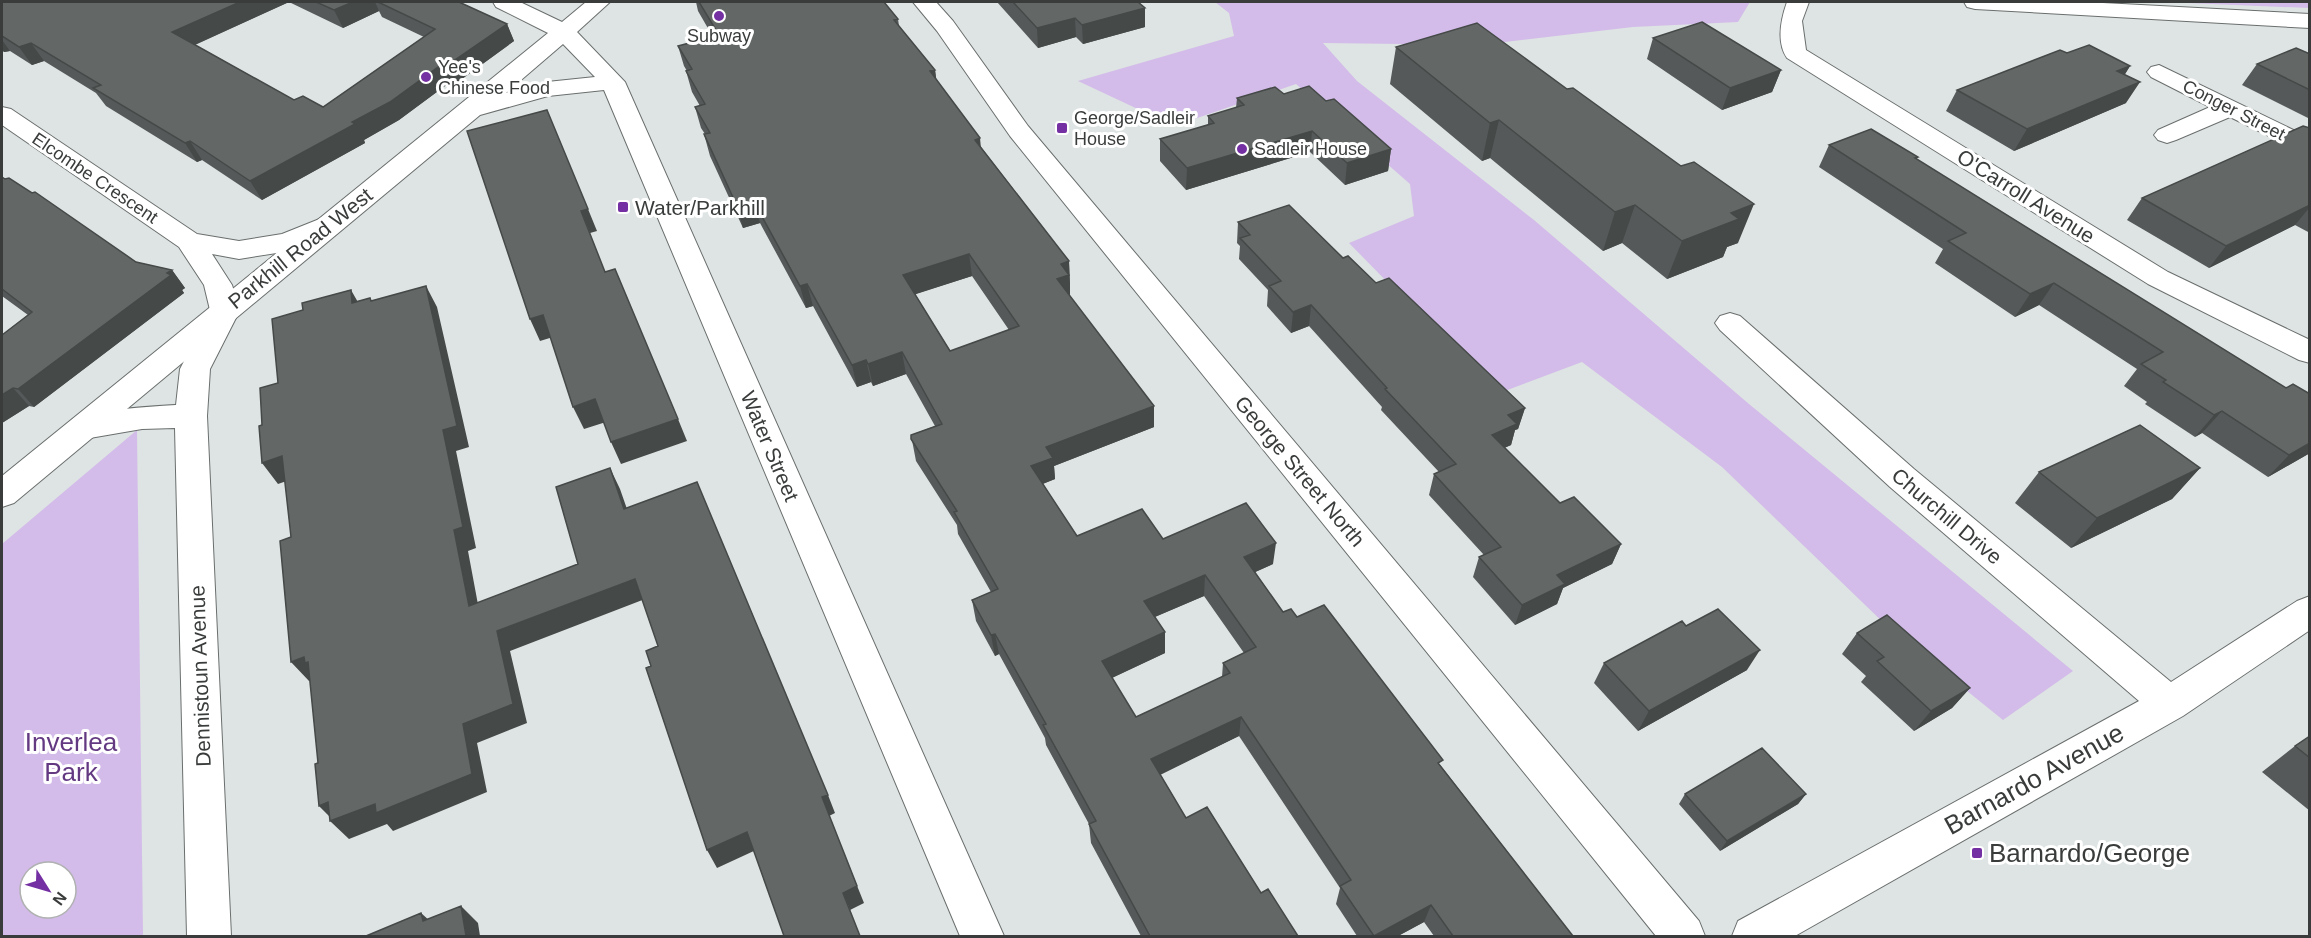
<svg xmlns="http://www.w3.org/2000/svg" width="2311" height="938" font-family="Arial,sans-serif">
  <rect width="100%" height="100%" fill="#dee4e3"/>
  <!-- green -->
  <path fill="#d3bce9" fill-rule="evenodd" d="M1215 2H1750L1738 22 1633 27 1480 45 1323 43 1357 81 1534 220 1749 404 2073 671 2003 720 1889 628 1722 467 1582 362 1497 394 1349 243 1414 216 1410 184 1296 84 1174 126 1078 81 1234 36 1229 13Z
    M2187 2H2309V8L2188 3Z
    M137 430 143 936H2V544ZM30 872H66V908H30Z"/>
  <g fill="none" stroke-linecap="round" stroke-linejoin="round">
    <!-- minor casing -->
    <g stroke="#6a6f6e" stroke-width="2">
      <path id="minor" d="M1787 2H1809L1802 21 1806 50 2168 272 2310 340V363L2299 360 2148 284 1787 58C1776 42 1781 19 1787 2Z
        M1964 2H2084L2310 14V28L1975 9 1967 7Z
        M2159 65 2310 138V156L2230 117 2176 140 2167 143 2158 140 2154 135 2158 130 2210 107 2151 77 2147 72 2151 67Z
        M2 107 11 109 197 234 239 241 282 234 332 214 342 216 346 222 342 228 289 251 239 259 212 254 232 285 240 310 210 369 207 416 231 936H187L175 428 142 429 84 439 73 435 68 427 73 419C106 409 142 407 176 405L180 369 210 310 204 285 179 247 2 125Z
        M1730 313 1740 316 1914 469 2171 682 2297 601 2310 596V630L2183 716 1795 936H1732L1738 921 2139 701 1890 487 1720 330 1715 323 1720 316Z"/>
    </g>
    <!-- major casing -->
    <g stroke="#6a6f6e" stroke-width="2">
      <path id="major" d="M493 2H520L562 22 586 2H610L577 32 625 82 1004 936H960L604 90 548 96 480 115 14 503 2 507V476L548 33 496 7ZM563 44 595 77 547 82 506 93Z
        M913 2H936L953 21 1028 126 1699 921 1705 936H1656L1010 136 937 31Z"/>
    </g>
    <!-- minor -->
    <use href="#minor" fill="#fff" fill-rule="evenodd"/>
    <!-- major -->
    <use href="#major" fill="#fff" fill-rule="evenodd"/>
  </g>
  <!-- wall -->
  <path fill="#555959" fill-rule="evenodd" d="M2 2H459L507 24 514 41 455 84 453 80 399 120 364 140 365 143 262 200 202 160 197 162 106 106 96 93 44 61 32 65 10 51 4 52 2 50ZM289 2 343 28 379 11 382 17 424 37 323 107 294 100 195 45Z
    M696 2H884L898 19 899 26 935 70 936 79 981 147 1069 261 1070 297 1154 406V427L1054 466 1055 479 1042 484 1077 536 1163 539 1273 564 1255 572 1283 612 1297 617 1441 766 1573 936H1434L1424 922 1398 936H1357L1336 904 1340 888 1239 736 1160 774 1186 818 1261 893 1298 936H1141L1091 843 1089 824 1046 745 1045 738 999 654 995 656 976 621 972 600 991 592 958 534 957 525 916 461 911 435 935 426 906 374 873 386 871 382 857 387 813 306 806 308 760 223 743 228 710 156 704 134H705L701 128 695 107 700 106 692 92 686 71H687L684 66 678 46 713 37 698 11ZM972 276 1009 330 950 351 915 294ZM1204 596 1244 653 1223 663 1222 677 1136 717 1112 678 1165 653 1155 617Z
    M997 2H1138L1145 27 1083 44 1076 37 1038 48Z
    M1653 38 1781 70 1772 92 1722 110 1647 59Z
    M1396 47 1738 243 1727 247 1723 257 1667 279 1622 243 1603 251 1490 158 1482 161 1390 84Z
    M2067 53 2130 66 2125 74 2126 103 2014 151 1946 111 1957 90Z
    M2310 54V119L2242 85 2257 64Z
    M1284 94 1326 101 1391 149 1388 171 1345 185 1310 152 1186 190 1160 161V139L1208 125V116L1236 108 1237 98Z
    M2310 128V233L2295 225 2209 268 2127 220 2142 198Z
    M1829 145 1916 159 2310 453 2268 477 2202 433 2195 437 2145 404 2147 402 2124 386 2137 369 2039 305 2015 317 1935 263 1943 249 1819 167Z
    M2 177 136 262 172 270 185 288 182 290 184 293 34 407 29 406 2 423V335L28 315 2 296Z
    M1238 222 1343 258 1376 283 1525 408 1518 429 1515 430 1511 445 1504 448 1560 503 1621 544 1612 564 1563 588 1557 604 1515 625 1473 577 1479 557 1484 555 1429 495 1434 474 1439 472 1381 410 1382 407 1309 326 1291 333 1267 306 1268 290 1239 259 1240 246 1237 243Z
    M2200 468 2172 499 2071 548 2015 503 2039 472Z
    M1686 626 1747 670 1638 731 1594 683 1604 663Z
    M1857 633 1970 688 1952 708 1914 731 1861 682 1866 676 1842 654Z
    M2310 736V811L2262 772 2295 746Z
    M1685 794H1806L1798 804 1720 851 1679 804Z"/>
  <!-- shaded-wall -->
  <path fill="#454948" d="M240 2H289L183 50 172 32Z
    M353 2H375L379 11 343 28 334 10Z
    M1145 8V27L1083 44 1082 25Z
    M1075 18 1076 37 1038 48 1037 28Z
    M507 24 514 41 455 84 453 80 399 120 364 140 365 143 262 200 250 181 352 122 445 62Z
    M2 40 10 51 4 52 2 49Z
    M31 43 44 61 32 65 19 47Z
    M2130 66 2117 87V71Z
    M935 70 938 91 930 71Z
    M1781 70 1772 92 1722 110 1730 88Z
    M2140 82 2126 103 2014 151 2027 129Z
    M1499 120 1490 158 1482 161 1490 123Z
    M1312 131 1310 152 1186 190 1187 168Z
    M980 138 982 159 975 140Z
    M190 141 202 160 197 162 185 143Z
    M1391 149 1388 171 1345 185 1347 163Z
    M754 202 760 223 743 228 737 206Z
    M1754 204 1738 243 1727 247 1723 257 1667 279 1682 241 1731 213Z
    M1635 205 1622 243 1603 251 1615 212Z
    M2310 205V207L2295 225 2209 268 2226 246Z
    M588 209 597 231 590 233 581 211Z
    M969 254 972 276 907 297 903 275Z
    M1069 261 1070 283V297L1057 279 1061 264Z
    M172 270 185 288 182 290 184 293 34 407 18 389Z
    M2054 283 2039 305 2015 317 2030 294Z
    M807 284 813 306 806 308 800 286Z
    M426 286 437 307 469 447 456 451 476 548 468 551 482 626 469 606 454 530Z
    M351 290 363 311 352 303Z
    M1311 305 1309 326 1291 333 1293 312Z
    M543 315 553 337 540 341 530 319Z
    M902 352 906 374 873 386 868 364Z
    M866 360 871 382 857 387 852 365Z
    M13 388 29 406 2 423V395Z
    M595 399 606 422 584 429 573 407Z
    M1154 406V427L1054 466 1055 479 1033 488 1031 466 1046 447Z
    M1525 408 1518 429 1515 430 1511 445 1486 456 1492 435 1508 415Z
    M2222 411 2202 433 2195 437 2214 415Z
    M678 419 687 441 621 464 611 442Z
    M2310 443V453L2268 477 2289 455Z
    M282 456 298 477 278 484 262 463Z
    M610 468 620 489 634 529 624 509Z
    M2200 468 2172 499 2071 548 2097 518Z
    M1276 543 1273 564 1242 578 1244 557Z
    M1621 544 1612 564 1563 588 1557 604 1515 625 1522 605 1557 575Z
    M1205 575 1204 596 1145 621 1144 601Z
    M635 579 645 599 510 651 527 723 477 743 487 792 393 831 387 824 349 839 330 821 333 820 319 806 328 802 463 724 497 631Z
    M1165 632V653L1103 682 1102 661Z
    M995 634 999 654 995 656 991 635Z
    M1760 650 1747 670 1638 731 1649 711Z
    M304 657 319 678 309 681 291 662Z
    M1970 688 1952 708 1914 731 1931 711Z
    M1241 717 1239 736 1152 779 1151 759Z
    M1806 794 1798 804 1720 851 1727 841Z
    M828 795 835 813 829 816 864 903 850 910 861 936 843 893 822 797Z
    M747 832 756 850 717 868 707 850Z
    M1431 905 1424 922 1398 936H1374Z
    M461 906 478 923 480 936H466Z
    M421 913 440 930 423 921Z"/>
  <!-- building -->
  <path fill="#636867" stroke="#454948" stroke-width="1.5" fill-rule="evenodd" d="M2 2H240L172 32 294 100 303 96 323 107 435 29 378 2H459L507 24 446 66 445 62 390 102 352 122 355 124 250 181 190 141 185 143 93 88 101 85 31 43 19 47 2 36Z
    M316 2H353L334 10Z
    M699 2H884L898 19 894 20 935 70 930 71 980 138 975 140 1069 261 1061 264 1069 275 1057 279 1154 406 1046 447 1053 458 1031 466 1077 536 1142 509 1163 539 1246 503 1276 543 1244 557 1283 612 1291 609 1297 617 1324 605 1443 760 1438 763 1573 936H1453L1431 905 1374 936 1340 886 1351 880 1241 717 1151 759 1186 818 1207 807 1261 893 1268 889 1298 936H1150L1089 824 1096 821 1043 725 1046 724 995 634 991 635 972 600 998 589 954 512 957 511 911 439V435L942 424 902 352 868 364 866 360 852 365 807 284 800 286 754 202 737 206 704 134 710 133 695 107 705 104 686 71 692 69 678 46 719 35ZM969 254 1019 326 950 351 903 275ZM1205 575 1256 647 1223 663 1230 673 1136 717 1102 661 1165 632 1144 601Z
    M1013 2H1138L1145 8 1082 25 1075 18 1037 28Z
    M1702 22 1781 70 1730 88 1653 38Z
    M1477 23 1567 89 1573 88 1681 166 1694 162 1754 204 1731 213 1739 219 1682 241 1635 205 1615 212 1499 120 1490 123 1396 47Z
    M2089 45 2130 66 2117 71 2140 82 2027 129 1957 90 2060 50 2067 53Z
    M2296 48 2310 54V90L2257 64Z
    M1309 86 1326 101 1334 99 1391 149 1347 163 1312 131 1187 168 1160 139 1214 123 1208 116 1244 105 1237 98 1275 87 1284 94Z
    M547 110 588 209 581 211 605 272 615 269 678 419 611 442 595 399 573 407 543 315 530 319 467 131Z
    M2303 126 2310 128V205L2226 246 2142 198Z
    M1871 129 1918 157 1915 158 2286 388 2293 384 2310 394V443L2289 455 2222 411 2214 415 2163 382 2166 380 2141 364 2163 352 2054 283 2030 294 1948 241 1966 233 1829 145Z
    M2 177 5 179 9 178 32 193 35 192 136 262 172 270 167 273 171 275 18 389 13 388 2 395V335L32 312 2 289Z
    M1289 205 1343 258 1348 256 1376 283 1389 278 1525 408 1508 415 1517 424 1492 435 1560 503 1574 497 1621 544 1557 575 1565 584 1522 605 1479 557 1501 547 1434 474 1456 464 1385 389 1387 388 1311 305 1293 312 1269 286 1281 281 1240 238 1250 235 1238 222Z
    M426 286 457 426 443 430 463 527 454 530 469 606 578 564 556 487 610 468 624 509 697 482 828 795 822 797 857 886 843 893 860 936H784L747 832 707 850 646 668 651 666 646 651 658 646 635 579 497 631 513 704 463 724 472 774 376 813 375 804 330 821 328 802 319 806 315 764 318 763 308 662 305 663 304 657 291 662 280 541 291 537 282 456 262 463 259 426 262 425 260 388 278 383 272 319 303 310 302 303 351 290 352 303 370 298 371 301Z
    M2140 425 2200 468 2097 518 2039 472Z
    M1718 609 1760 650 1649 711 1604 663 1682 621 1686 626Z
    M1887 615 1970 688 1931 711 1877 661 1884 657 1857 633Z
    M2310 736V758L2295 746Z
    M1762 748 1806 794 1727 841 1685 794Z
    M461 906 466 936H366L421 913 423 921Z"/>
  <!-- markers -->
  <g fill="#742fa2" stroke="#fff" stroke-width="2">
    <circle cx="719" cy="16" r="6"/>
    <circle cx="426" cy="77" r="6"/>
    <rect x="1056" y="122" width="12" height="12" rx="3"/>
    <circle cx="1242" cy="149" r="6"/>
    <rect x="617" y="201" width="12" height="12" rx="3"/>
    <rect x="1971" y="847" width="12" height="12" rx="3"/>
  </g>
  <g text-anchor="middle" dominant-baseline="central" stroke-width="6" stroke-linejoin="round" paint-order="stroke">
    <!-- far-poi labels -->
    <g font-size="18" fill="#3a3c3c" stroke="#fff" text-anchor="start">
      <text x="719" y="36" text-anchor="middle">Subway</text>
      <text x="438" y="67">Yee's<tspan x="438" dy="21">Chinese Food</tspan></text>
      <text x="1074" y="118">George/Sadleir<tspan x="1074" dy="21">House</tspan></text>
      <text x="1254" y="149">Sadleir House</text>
    </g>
    <!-- far-street labels -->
    <g font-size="18" fill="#3a3c3c" stroke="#fff">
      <text transform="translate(2234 110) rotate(27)">Conger Street</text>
      <text transform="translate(95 178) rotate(34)">Elcombe Crescent</text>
    </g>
    <!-- street labels -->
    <g font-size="21" fill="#3a3c3c" stroke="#fff">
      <text transform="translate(2026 196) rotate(32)">O'Carroll Avenue</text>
      <text transform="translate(300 248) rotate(-39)">Parkhill Road West</text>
      <text transform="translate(770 446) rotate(67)">Water Street</text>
      <text transform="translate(1300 471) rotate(50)">George Street North</text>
      <text transform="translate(1947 516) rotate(40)">Churchill Drive</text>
      <text transform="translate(200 676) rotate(-92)">Dennistoun Avenue</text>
    </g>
    <!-- poi labels -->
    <g font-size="21" fill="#3a3c3c" stroke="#fff" text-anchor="start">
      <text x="635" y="207">Water/Parkhill</text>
    </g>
    <!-- near-park labels -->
    <g font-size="26" fill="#633982" stroke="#fff">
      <text x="71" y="742">Inverlea<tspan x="71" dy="30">Park</tspan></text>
    </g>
    <!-- near-street labels -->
    <g font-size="26" fill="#3a3c3c" stroke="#fff">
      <text transform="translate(2034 779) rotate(-29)">Barnardo Avenue</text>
    </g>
    <!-- near-poi labels -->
    <g font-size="26" fill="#3a3c3c" stroke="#fff" text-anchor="start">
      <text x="1989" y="853">Barnardo/George</text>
    </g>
  </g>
  <!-- border -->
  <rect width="2311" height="938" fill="none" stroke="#3a3c3c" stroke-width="6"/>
  <!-- north arrow -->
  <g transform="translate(48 890) rotate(127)"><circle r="28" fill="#ffffff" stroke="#b0b1b1" stroke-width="1.5"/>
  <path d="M0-4.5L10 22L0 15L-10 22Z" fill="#742fa2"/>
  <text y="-9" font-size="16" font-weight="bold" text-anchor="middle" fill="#3a3c3c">N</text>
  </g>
</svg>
